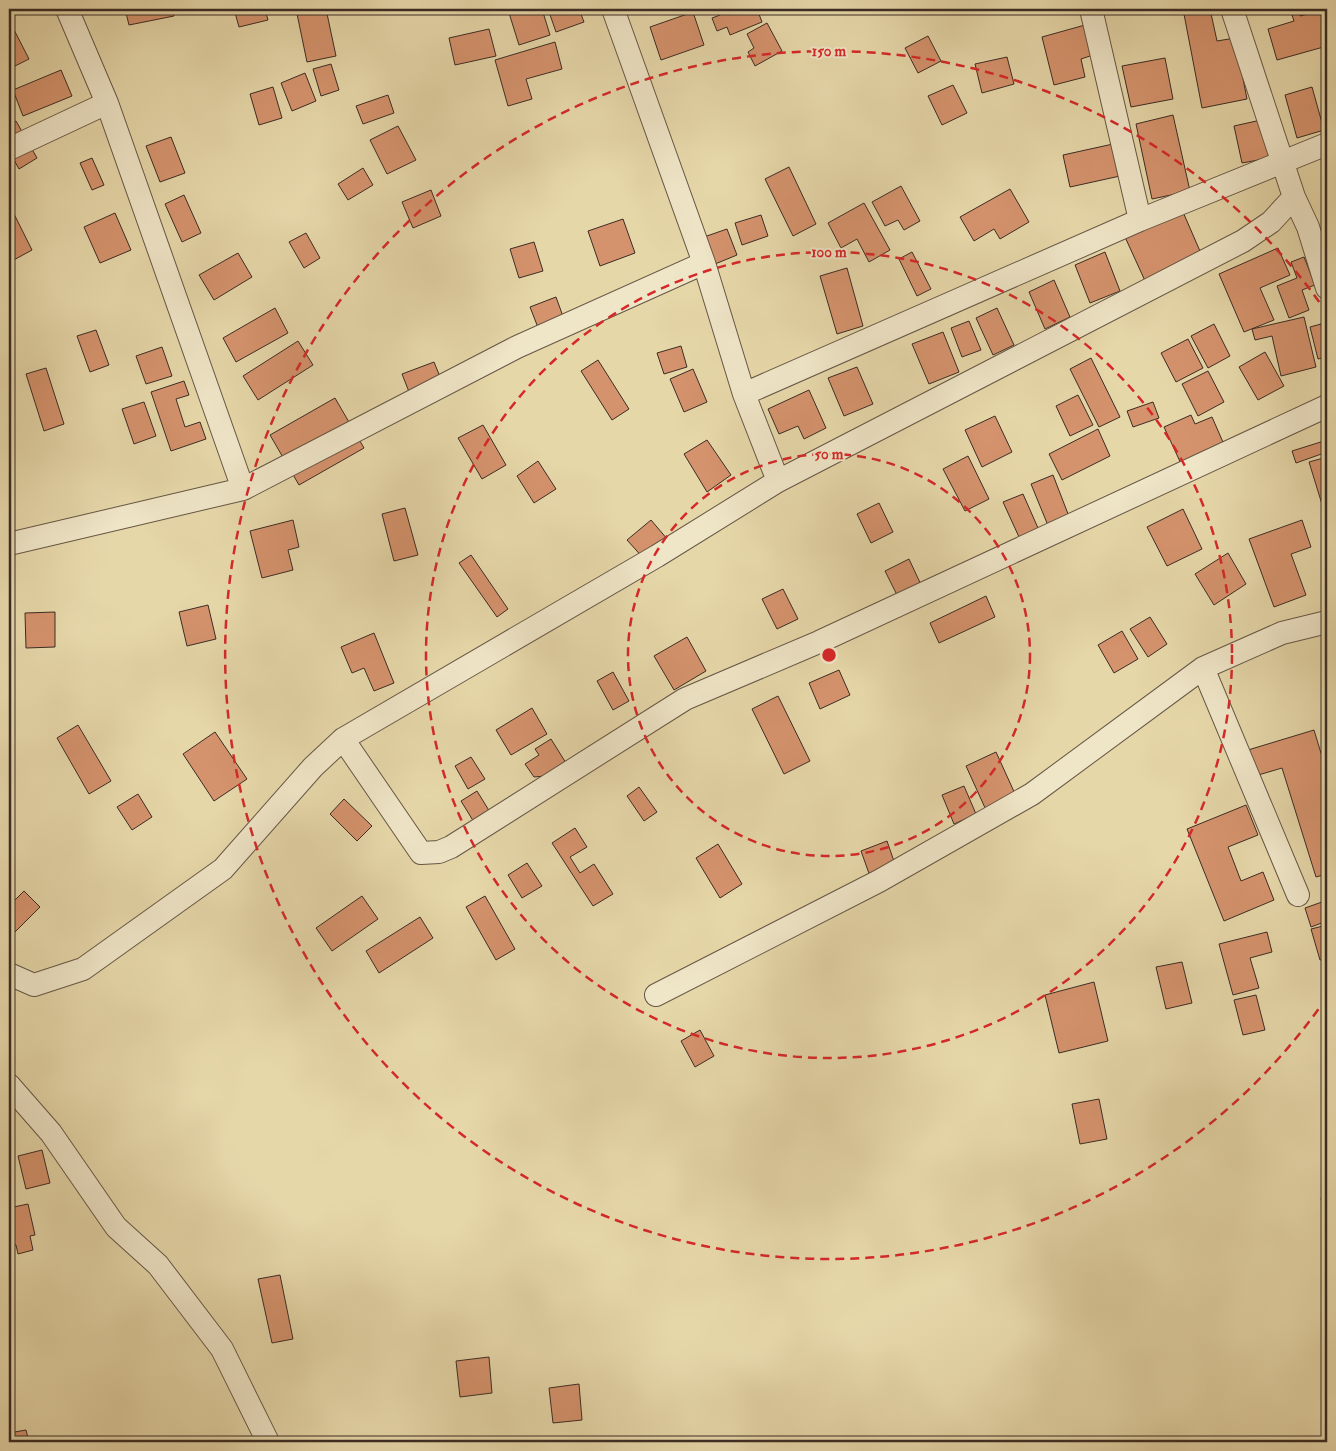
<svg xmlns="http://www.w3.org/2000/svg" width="1336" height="1451" font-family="'IM FELL Double Pica',serif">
  <rect width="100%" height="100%" fill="#e6d7a9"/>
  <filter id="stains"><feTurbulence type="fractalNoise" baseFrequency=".004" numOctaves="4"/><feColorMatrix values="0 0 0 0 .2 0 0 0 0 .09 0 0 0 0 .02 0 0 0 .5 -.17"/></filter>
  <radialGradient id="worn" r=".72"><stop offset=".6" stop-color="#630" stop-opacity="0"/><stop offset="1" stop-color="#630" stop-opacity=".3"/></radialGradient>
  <!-- building -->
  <path fill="#d5936d" stroke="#3b2c24" d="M125 9H172L174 16 129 25Z
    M234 9H265L268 20 239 27Z
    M296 9H326L336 56 307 62Z
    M524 9H542L550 35 519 45 509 13Z
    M548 9H579L584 22 556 32Z
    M718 9H757L762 22 730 35 727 27 717 31 712 18 720 15Z
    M1183 9H1210L1217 41 1235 38 1247 99 1202 108Z
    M1290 9H1298L1300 16 1327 9V46L1277 60 1268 29 1294 21Z
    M693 12 704 45 661 60 650 27Z
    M9 20 29 59 9 69Z
    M767 23 782 51 755 66 748 52 754 48 747 34Z
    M1085 25 1093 55 1081 59 1085 77 1054 85 1042 37Z
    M489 29 496 56 455 65 449 38Z
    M928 36 941 61 918 73 905 48Z
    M555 42 562 69 526 79 532 99 508 106 495 60Z
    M1007 57 1014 84 982 93 975 64Z
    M1165 58 1173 99 1131 107 1122 66Z
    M331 64 339 90 321 96 313 69Z
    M61 70 72 96 23 116 13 90Z
    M305 73 316 101 292 111 281 83Z
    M953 85 967 113 942 125 928 96Z
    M273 87 282 118 259 125 250 94Z
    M1312 87 1324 130 1297 138 1285 95Z
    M388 95 394 113 363 124 356 106Z
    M1173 115 1190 191 1152 199 1136 124Z
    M1261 120 1269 158 1242 163 1234 126Z
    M16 121 37 158 19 169 9 151V125Z
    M398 126 416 160 387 174 370 140Z
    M171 137 185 173 160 182 146 146Z
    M1113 144 1120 176 1070 187 1063 155Z
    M92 158 104 185 92 190 80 163Z
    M789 167 816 224 793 236 765 179Z
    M363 168 373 185 348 200 338 184Z
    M901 186 920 221 904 230 898 220 885 226 872 202Z
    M1010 189 1029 222 1000 239 994 229 974 241 960 217Z
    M431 190 441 216 413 228 402 202Z
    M184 195 201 233 182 242 165 204Z
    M864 203 890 250 869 262 857 239 841 248 828 223Z
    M9 204 32 250 10 262 9 259Z
    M1183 212 1203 258 1146 283 1125 237Z
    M115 213 131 250 100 263 84 227Z
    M761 215 768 236 742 245 735 223Z
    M623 219 635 253 600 266 588 231Z
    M727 229 737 255 715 264 704 237Z
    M306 233 320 258 304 268 289 242Z
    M534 242 543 271 519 278 510 249Z
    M1278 248 1290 275 1260 288 1274 320 1244 332 1219 274Z
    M912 252 931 289 917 296 899 259Z
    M1105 252 1120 291 1090 303 1075 265Z
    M238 253 252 277 214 300 199 275Z
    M1304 257 1315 285 1302 290 1309 310 1289 318 1277 286 1297 278 1291 262Z
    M847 268 863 326 837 334 820 276Z
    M1054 280 1070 317 1045 329 1029 292Z
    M556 297 569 333 544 343 530 307Z
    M275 308 288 333 236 362 223 338Z
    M997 308 1014 345 993 355 976 318Z
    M1304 317 1316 367 1281 376 1272 336 1255 340 1252 329Z
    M969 321 981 350 962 357 951 328Z
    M1214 324 1230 356 1208 368 1191 336Z
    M1321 324 1327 342V357L1318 359 1310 327Z
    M96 330 109 365 90 372 77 336Z
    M943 332 959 372 929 384 912 344Z
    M1188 339 1203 368 1176 382 1161 353Z
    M298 341 313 365 258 400 243 376Z
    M681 346 687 367 664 374 657 353Z
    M162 347 172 376 146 384 136 356Z
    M1265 352 1284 386 1258 400 1239 367Z
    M1091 358 1120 417 1099 427 1070 369Z
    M598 360 629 409 612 420 581 371Z
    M434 362 445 389 413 402 402 374Z
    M857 367 873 404 844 416 828 378Z
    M46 368 64 424 44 431 26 374Z
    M693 369 707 402 684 412 670 379Z
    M1208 371 1224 402 1198 416 1182 384Z
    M184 381 189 395 176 399 185 427 200 422 206 439 171 451 151 392Z
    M809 390 826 428 804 439 798 426 779 434 768 409Z
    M1078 395 1093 425 1070 436 1056 406Z
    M335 398 364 448 299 485 270 435Z
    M144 402 156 436 134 444 122 409Z
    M1153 402 1159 418 1133 427 1127 411Z
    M1191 415 1195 424 1212 417 1226 449 1183 468 1164 427Z
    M995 416 1012 452 982 467 965 430Z
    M483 425 506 465 482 479 458 438Z
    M1098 429 1110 456 1062 480 1049 454Z
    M707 440 731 475 707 492 684 454Z
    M1327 440V452L1296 463 1292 451Z
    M968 456 989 499 965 511 943 469Z
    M1327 457V514H1325L1309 462Z
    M538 461 556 489 534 503 517 476Z
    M1053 475 1070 519 1049 528 1031 484Z
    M1023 494 1038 528 1019 537 1003 502Z
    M879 503 893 532 871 543 857 514Z
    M405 508 418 555 394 561 382 514Z
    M1183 509 1202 549 1167 566 1147 527Z
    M293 520 299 547 288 550 293 570 262 578 250 531Z
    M651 520 668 540 645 560 627 540Z
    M1302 520 1311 547 1291 554 1306 595 1274 607 1249 539Z
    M1228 553 1246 584 1214 605 1195 574Z
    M471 555 508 609 497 617 459 563Z
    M909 559 923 589 900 601 885 571Z
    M783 589 798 619 777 629 762 599Z
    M986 596 995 617 939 643 930 623Z
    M208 605 216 639 187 646 179 612Z
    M55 612V647L26 648 25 613Z
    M1150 617 1167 644 1148 657 1130 629Z
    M1122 631 1138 659 1114 673 1098 645Z
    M374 633 394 683 374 691 364 668 352 673 341 647Z
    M687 637 706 671 674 690 654 656Z
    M839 670 850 695 820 709 809 683Z
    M613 672 629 701 613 710 597 681Z
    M778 696 810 761 784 774 752 709Z
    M532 708 547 734 511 755 496 730Z
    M78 725 111 781 89 794 57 738Z
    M1314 730 1327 773V874L1316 877 1282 768 1255 776 1248 750Z
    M215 732 247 779 214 801 183 754Z
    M551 739 566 763 545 776 534 777 525 764 539 755 535 749Z
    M996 752 1016 796 986 810 966 766Z
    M471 757 485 779 468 789 455 766Z
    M964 786 976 814 954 824 942 795Z
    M639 787 657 812 644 821 627 796Z
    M477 791 493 817 477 827 461 801Z
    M138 794 152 817 132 830 117 807Z
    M344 799 372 826 357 841 330 814Z
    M1246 805 1258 835 1228 847 1241 881 1263 872 1274 900 1224 921 1187 829Z
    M575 828 587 847 570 857 580 873 594 864 613 894 593 906 552 843Z
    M887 841 897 870 871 879 861 851Z
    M718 844 742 884 720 898 696 858Z
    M527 863 542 886 522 898 508 875Z
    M24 891 40 907 9 938V906Z
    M362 896 378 919 332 951 316 928Z
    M485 896 515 949 496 960 466 907Z
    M1322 902 1327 921 1311 927 1305 908Z
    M420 917 433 938 379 973 366 951Z
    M1327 925V958L1320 960 1311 929Z
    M1267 932 1272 952 1250 958 1259 988 1233 995 1219 944Z
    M1182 962 1192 1003 1166 1009 1156 967Z
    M1094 982 1108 1041 1059 1053 1045 995Z
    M1256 995 1265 1030 1243 1035 1234 1000Z
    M700 1030 714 1056 695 1067 681 1041Z
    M1099 1099 1107 1139 1080 1144 1072 1104Z
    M42 1150 50 1183 26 1189 18 1156Z
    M1327 1196V1227L1321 1198Z
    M28 1204 35 1235 30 1236 33 1250 18 1254 16 1245 9 1246V1208Z
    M280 1275 293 1339 272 1343 258 1279Z
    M489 1357 492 1393 460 1397 456 1361Z
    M579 1384 582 1420 553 1423 549 1388Z
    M26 1430 29 1442H9V1433Z"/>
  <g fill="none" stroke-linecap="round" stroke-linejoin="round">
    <!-- street casing -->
    <g stroke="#665745" stroke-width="24">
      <path id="street" d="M67 9 107 103 243 489
        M613 9 704 263 744 394 778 481
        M1091 9 1140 220
        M1232 9 1294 197 1308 227 1327 288
        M9 149 107 103
        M744 394 1140 220 1327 144
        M9 544 243 489 517 347 704 263
        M1203 668 1298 895
        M343 739 421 853 439 852 451 847 685 699 819 642 1327 406
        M9 974 34 985 83 969 223 869 313 767 343 739 657 556 778 481 1243 241 1271 222 1294 197
        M656 995 879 881 1032 794 1203 668 1282 633 1327 622
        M9 1085 51 1133 116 1227 158 1265 222 1349 268 1442"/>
    </g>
    <!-- street -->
    <use href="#street" stroke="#efe5c7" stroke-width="22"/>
  </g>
  <!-- distance rings -->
  <g fill="none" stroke="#d62828" stroke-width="2.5" stroke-dasharray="9 6">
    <circle cx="829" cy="655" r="201"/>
    <circle cx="829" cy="655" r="403"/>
    <path d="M1327 997A604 604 0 1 1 1327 313"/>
  </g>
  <circle cx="829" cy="655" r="8" fill="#d62828" stroke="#efe5c7" stroke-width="2.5"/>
  <g font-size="15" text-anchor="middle" font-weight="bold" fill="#d62828" stroke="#efe5c7" stroke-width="4" stroke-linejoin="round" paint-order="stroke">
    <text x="829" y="56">150 m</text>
    <text x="829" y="257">100 m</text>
    <text x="829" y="459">50 m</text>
  </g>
  <!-- margin -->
  <rect width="1336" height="1451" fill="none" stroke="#e6d7a9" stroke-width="30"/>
  <rect x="10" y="10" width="1316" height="1431" fill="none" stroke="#3b2c24" stroke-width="2.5"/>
  <rect x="15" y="15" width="1306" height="1421" fill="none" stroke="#3b2c24"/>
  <rect width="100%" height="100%" filter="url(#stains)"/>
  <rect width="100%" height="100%" fill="url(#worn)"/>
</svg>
